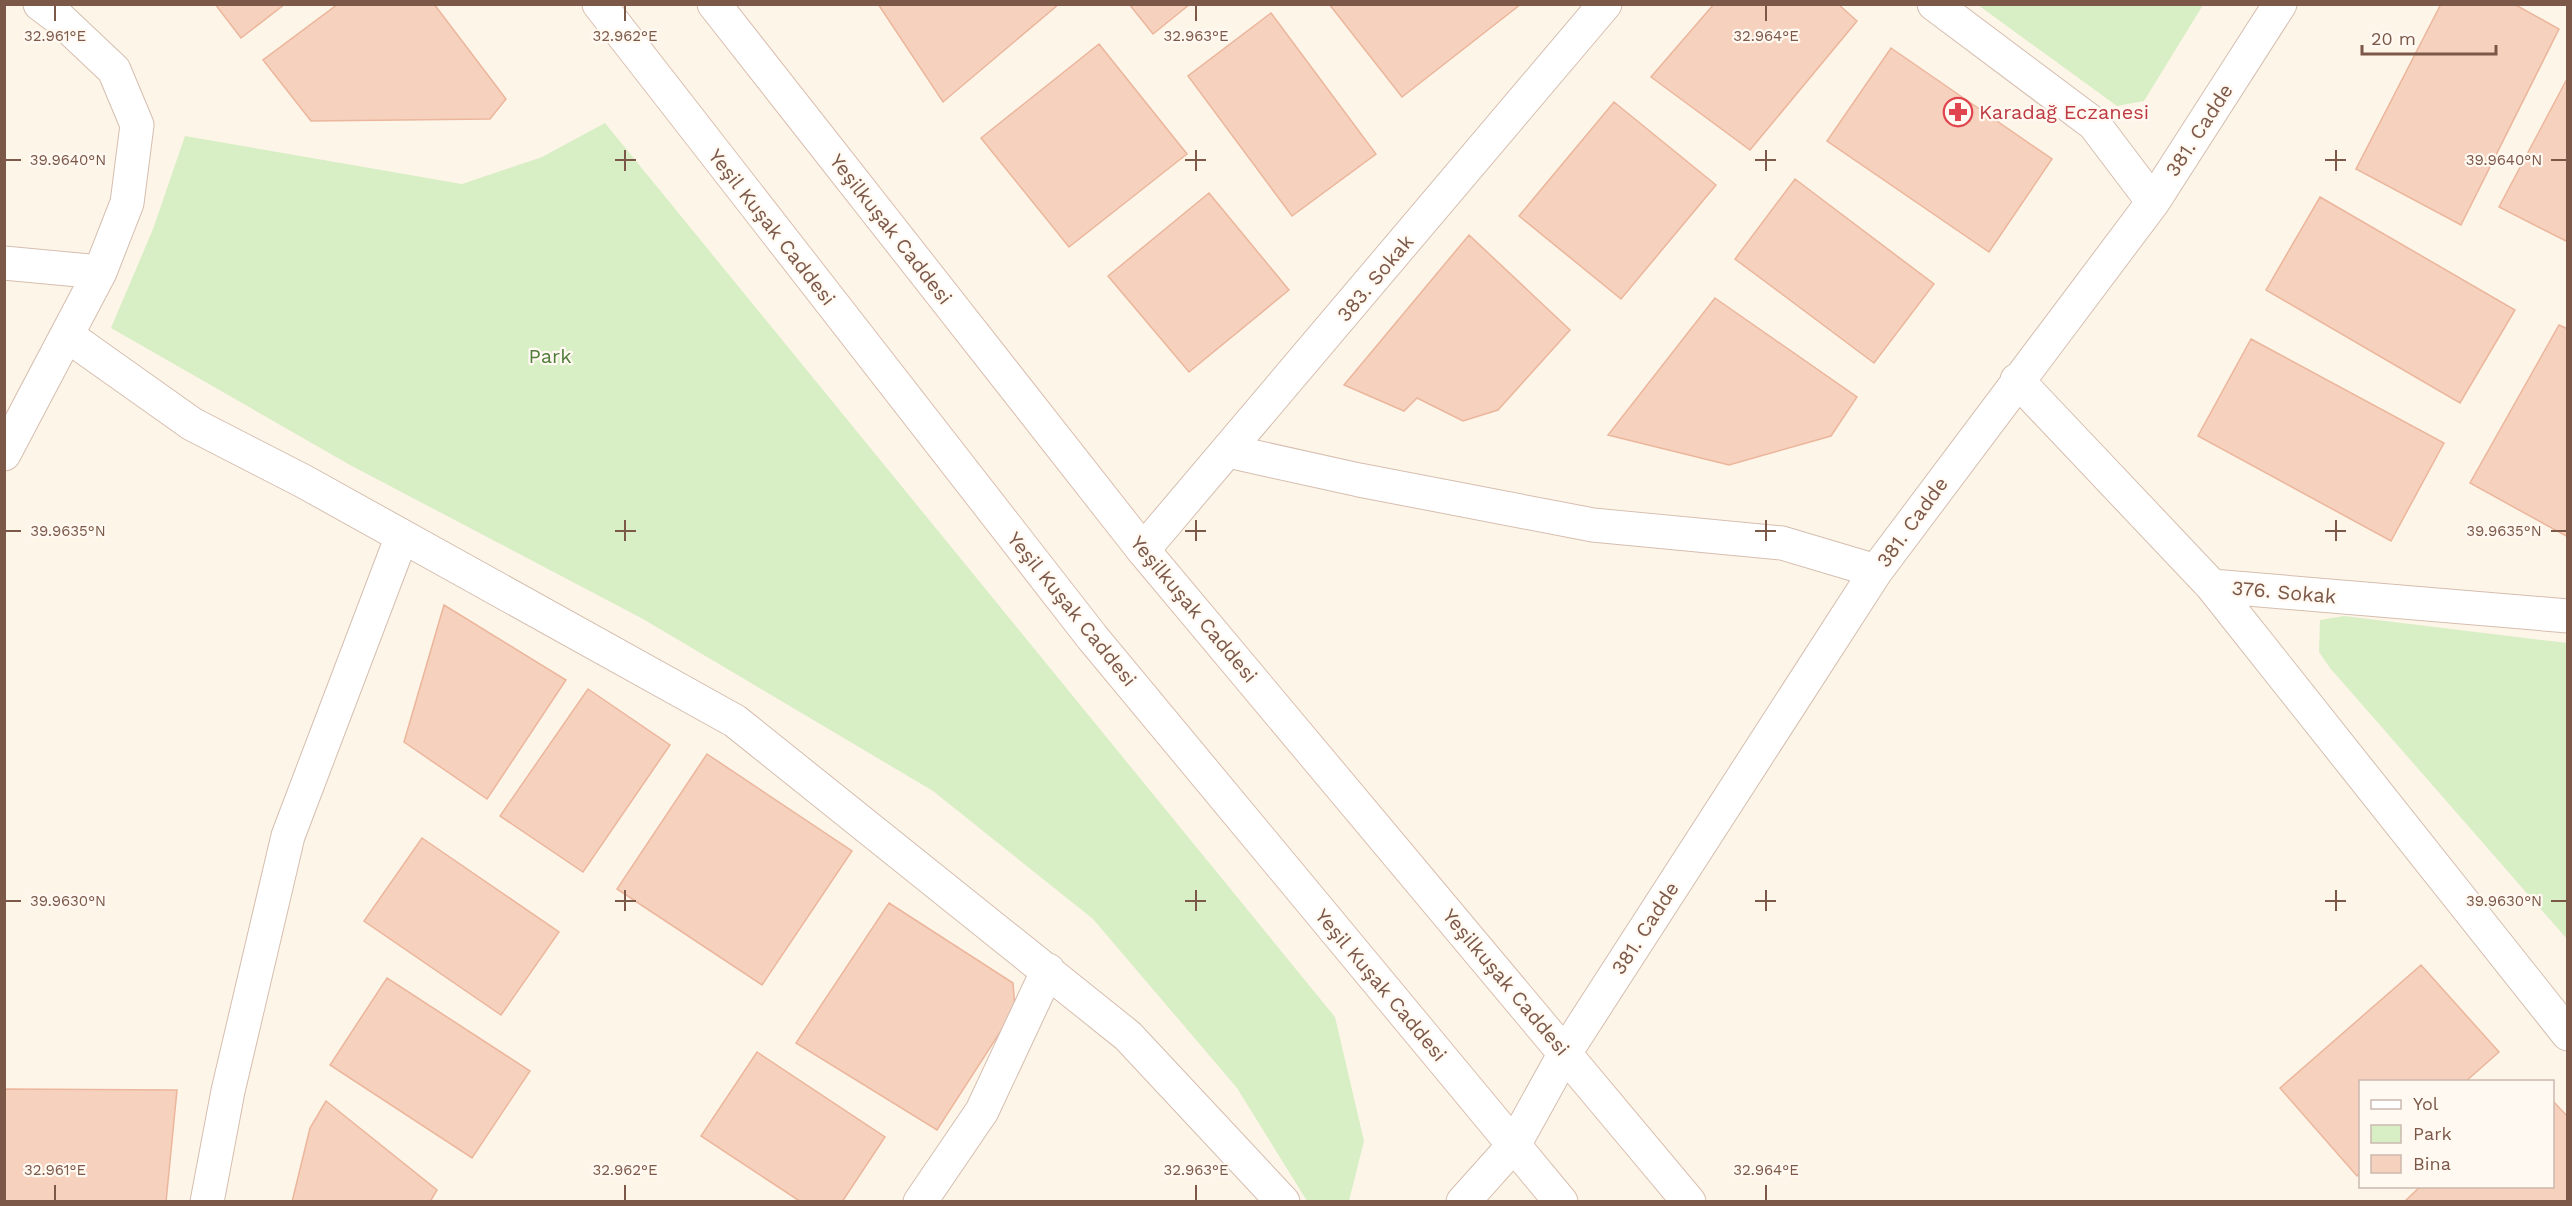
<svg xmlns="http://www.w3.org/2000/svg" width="2572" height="1206" font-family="'Work Sans',sans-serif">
  <rect width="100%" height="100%" fill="#fef5e9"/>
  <!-- green -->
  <path fill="#d8eec5" d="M1978 5 2203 4V5L2144 101 2117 106Z
    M605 123 1335 1017 1364 1141 1349 1201H1307L1237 1088 1093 919 933 791 643 619 350 465 111 328 153 229 185 136 462 184 542 157Z
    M2344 616 2567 643V939L2330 668 2319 652 2320 620Z"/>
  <!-- building -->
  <path fill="#f6d1bd" stroke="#ebb69c" stroke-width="1.5" d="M215 4H285L241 38Z
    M338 4H434L506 99 490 119 311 121 263 60Z
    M878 4H1059L943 102Z
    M1129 4H1190L1153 34Z
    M1329 4H1521L1402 97Z
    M1714 4H1838L1857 21 1750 150 1651 77Z
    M2441 4H2514L2559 29 2461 225 2356 169Z
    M1271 13 1376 154 1292 216 1188 76Z
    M1099 44 1187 154 1069 247 981 138Z
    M1891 48 2052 159 1989 252 1827 141Z
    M2568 77V242L2499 207Z
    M1614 102 1716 185 1621 299 1519 216Z
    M1795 179 1934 284 1874 363 1735 259Z
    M1209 193 1289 290 1189 372 1108 276Z
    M2320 197 2515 310 2460 403 2266 290Z
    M1469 235 1570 330 1498 410 1463 421 1417 398 1404 411 1344 385Z
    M1715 298 1857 397 1831 436 1729 465 1608 435Z
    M2559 325 2568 329V537L2470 483Z
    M2251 339 2444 443 2391 541 2198 436Z
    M444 605 566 680 487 799 404 742Z
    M588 689 670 745 583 872 500 816Z
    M707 754 852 851 762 985 617 889Z
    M422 838 559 932 501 1015 364 921Z
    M889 903 1013 983 1015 1009 937 1130 796 1043Z
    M2421 965 2499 1052 2465 1082H2360V1173L2357 1176 2280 1088Z
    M387 978 530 1071 472 1158 330 1065Z
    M757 1052 885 1137 842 1202H801L701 1136Z
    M4 1089 177 1090 166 1202H4Z
    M2552 1100 2568 1117V1202H2404L2421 1186H2552Z
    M326 1101 437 1190 430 1202H292L310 1128Z"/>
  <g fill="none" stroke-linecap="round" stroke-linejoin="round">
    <!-- street casing -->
    <g stroke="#d5beaf" stroke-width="35">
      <path id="street" d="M1934 4 2094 124 2153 202
        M4 263 100 272
        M68 336 192 424 303 481 735 721 1128 1036 1283 1202
        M2017 380 2212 586 2568 616
        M1228 451 1359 480 1593 525 1782 543 1876 571
        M4 454 100 272 127 203 137 125 114 70 60 19 40 4
        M1143 550 1605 4
        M2212 586 2568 1034
        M207 1202 228 1091 288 836 402 536
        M920 1202 982 1111 1048 970
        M1463 1202 1514 1145 1565 1053 1876 571 2153 202 2280 4"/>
    </g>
    <!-- secondary casing -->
    <g stroke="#dabfaf" stroke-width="35">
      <path id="secondary" d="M599 4 1092 637 1561 1202
        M714 4 1143 550 1689 1202"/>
    </g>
    <!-- street -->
    <use href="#street" stroke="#fff" stroke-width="33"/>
    <!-- secondary -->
    <use href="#secondary" stroke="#fff" stroke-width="33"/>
  </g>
  <!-- ticks -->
  <path fill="none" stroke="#7c5849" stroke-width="2" d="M55 6V21M625 6V21M1196 6V21M1766 6V21M625 150V171M1196 150V171M1766 150V171M2336 150V171M6 160H21M615 160H636M1185 160H1206M1755 160H1776M2325 160H2346M2551 160H2566M625 520V541M1196 520V541M1766 520V541M2336 520V541M6 531H21M615 531H636M1185 531H1206M1755 531H1776M2325 531H2346M2551 531H2566M625 890V911M1196 890V911M1766 890V911M2336 890V911M6 901H21M615 901H636M1185 901H1206M1755 901H1776M2325 901H2346M2551 901H2566M55 1185V1200M625 1185V1200M1196 1185V1200M1766 1185V1200"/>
  <!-- icons -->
  <defs>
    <g id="pharmacy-ring" transform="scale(1.5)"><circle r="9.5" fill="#fff9f1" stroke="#e0444e" stroke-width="1.5"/><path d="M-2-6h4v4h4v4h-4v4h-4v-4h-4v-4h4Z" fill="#e0444e"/></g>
  </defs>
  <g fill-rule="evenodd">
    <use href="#pharmacy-ring" x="1958" y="112"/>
  </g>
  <g text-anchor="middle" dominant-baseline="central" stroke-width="4.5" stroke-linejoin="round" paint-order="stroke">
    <!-- health labels -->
    <g font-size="20" fill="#be3a42" stroke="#fff9f1" text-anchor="start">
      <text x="1979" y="112">Karadağ Eczanesi</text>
    </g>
    <!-- street labels -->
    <g font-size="20" fill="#7c5849" stroke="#fff9f1">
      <text transform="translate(2199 130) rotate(-57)">381. Cadde</text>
      <text transform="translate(772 227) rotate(52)">Yeşil Kuşak Caddesi</text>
      <text transform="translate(891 229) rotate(52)">Yeşilkuşak Caddesi</text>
      <text transform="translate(1375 278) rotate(-50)">383. Sokak</text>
      <text transform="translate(1912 522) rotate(-54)">381. Cadde</text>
      <text transform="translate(2284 592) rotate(5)">376. Sokak</text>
      <text transform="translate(1072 609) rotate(51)">Yeşil Kuşak Caddesi</text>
      <text transform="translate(1194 609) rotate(50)">Yeşilkuşak Caddesi</text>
      <text transform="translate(1645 928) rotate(-57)">381. Cadde</text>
      <text transform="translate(1506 982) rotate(50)">Yeşilkuşak Caddesi</text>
      <text transform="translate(1381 985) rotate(50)">Yeşil Kuşak Caddesi</text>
    </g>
    <!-- park labels -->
    <g font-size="20" fill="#527c3c" stroke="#fff9f1">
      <text x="550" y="356">Park</text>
    </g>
  </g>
  <g font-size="15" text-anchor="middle" fill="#7c5849" stroke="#fff9f1" stroke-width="4.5" stroke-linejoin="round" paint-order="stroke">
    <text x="55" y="41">32.961°E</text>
    <text x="625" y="41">32.962°E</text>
    <text x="1196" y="41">32.963°E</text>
    <text x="1766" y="41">32.964°E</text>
    <text x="68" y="165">39.9640°N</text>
    <text x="2504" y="165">39.9640°N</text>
    <text x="68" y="536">39.9635°N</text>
    <text x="2504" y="536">39.9635°N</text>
    <text x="68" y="906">39.9630°N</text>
    <text x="2504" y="906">39.9630°N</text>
    <text x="55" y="1175">32.961°E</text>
    <text x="625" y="1175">32.962°E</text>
    <text x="1196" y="1175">32.963°E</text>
    <text x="1766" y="1175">32.964°E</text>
  </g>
  <!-- border -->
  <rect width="2572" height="1206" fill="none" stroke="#7c5849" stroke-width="12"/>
  <!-- legend -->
  <rect x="2359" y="1080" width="195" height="108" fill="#fff9f1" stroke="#cbb9ae" stroke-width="1.5"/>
  <rect x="2371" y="1100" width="30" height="9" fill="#ffffff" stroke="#cbb9ae" stroke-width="1.5"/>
  <text x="2413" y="1110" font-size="18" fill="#7c5849">Yol</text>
  <rect x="2371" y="1125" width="30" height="18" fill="#d8eec5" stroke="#cbb9ae" stroke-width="1.5"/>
  <text x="2413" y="1140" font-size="18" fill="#7c5849">Park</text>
  <rect x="2371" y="1155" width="30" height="18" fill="#f6d1bd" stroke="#cbb9ae" stroke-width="1.5"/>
  <text x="2413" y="1170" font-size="18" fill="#7c5849">Bina</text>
  <!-- scale -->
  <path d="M2362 45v9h134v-9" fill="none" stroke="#7c5849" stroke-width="3"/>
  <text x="2371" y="45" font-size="18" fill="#7c5849" stroke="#fff9f1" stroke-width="4.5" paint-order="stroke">20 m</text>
</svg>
